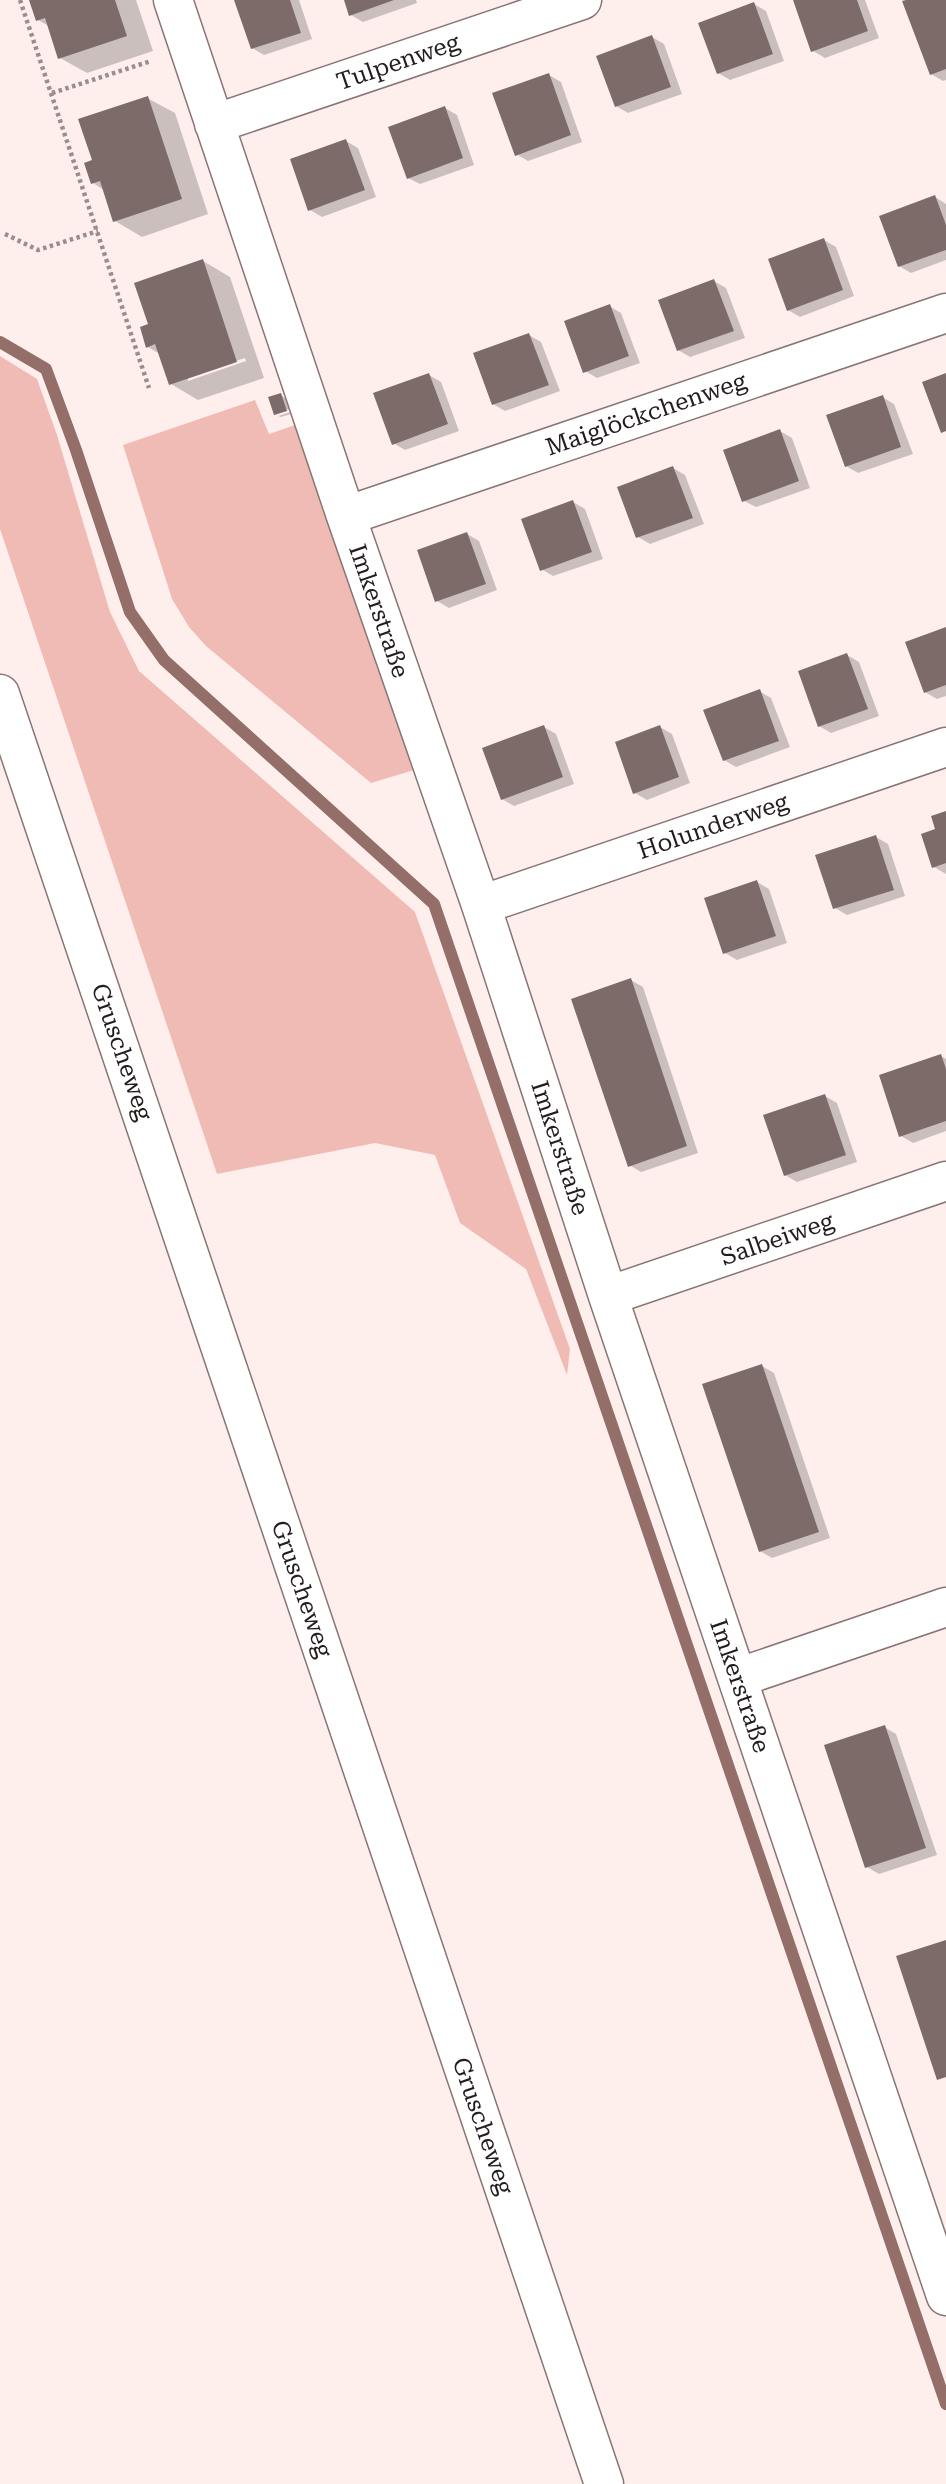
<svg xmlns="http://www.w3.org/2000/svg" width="946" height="2484" font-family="'Roboto Serif',serif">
  <rect width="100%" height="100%" fill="#feefed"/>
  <!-- green -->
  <path fill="#f1bbb5" d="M0 356 37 379 57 435 110 612 139 671 415 912 570 1349 567 1375 526 1269 460 1223 435 1155 375 1143 217 1174 0 529Z
    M255 400 269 434 298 424 414 770 371 783 206 646 189 627 172 599 123 445Z"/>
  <!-- shadow -->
  <path fill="#0003" fill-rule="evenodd" d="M33 0H136L153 51 87 73 60 58 49 26 38 20Z
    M236 0H299L312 39 264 55 252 48Z
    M346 0H416L417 3 363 22 351 15Z
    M794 0H865L879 38 825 58 813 51Z
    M911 0H946V80L943 81 931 74Z
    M754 4 766 11 784 61 730 80 718 73Z
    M652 37 664 44 682 94 628 113 616 106Z
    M549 75 561 82 582 142 528 161 516 154Z
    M147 98 175 113 208 214 142 237 115 221 104 190 93 183 94 161Z
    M445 108 457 115 474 165 420 184 408 178Z
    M346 141 358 148 376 197 322 217 310 210Z
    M935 197 946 204V260L911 273 899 266Z
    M824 240 836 247 854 296 800 317 788 310Z
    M203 261 230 277 264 378 198 400 171 384 160 354 148 347 150 325ZM245 358 246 361 188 381V377Z
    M714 281 726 288 745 338 690 357 678 350Z
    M609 306 621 313 640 363 597 378 585 371Z
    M529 335 541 342 560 391 505 411 493 404Z
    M429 375 441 382 459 431 405 450 393 443Z
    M281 395 286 399 290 409 277 412V415L275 414Z
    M882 397 894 404 913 454 858 473 846 466Z
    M291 412V414L281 417 278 416Z
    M780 431 792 438 810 488 756 507 744 501Z
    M673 468 685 475 704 524 650 544 638 537Z
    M573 502 585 509 603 559 553 576 541 569Z
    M467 534 479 541 497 590 449 608 437 601Z
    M946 629V696L937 699 925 692Z
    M847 655 859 662 879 716 831 733 819 726Z
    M759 691 771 698 790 747 736 767 724 760Z
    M544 727 556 734 574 784 514 806 502 799Z
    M660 727 672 734 690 783 647 800 635 793Z
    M946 813V874L934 867 938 830Z
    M876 837 888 844 905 896 847 915 835 908Z
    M757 882 769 889 787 943 737 960 725 953Z
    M631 980 643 987 698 1153 641 1172 629 1165Z
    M941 1056 946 1059V1131L913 1143 901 1136Z
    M825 1096 837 1103 857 1162 797 1182 785 1175Z
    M762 1366 774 1373 830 1538 772 1558 760 1551Z
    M884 1727 896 1734 937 1855 879 1874 867 1867Z"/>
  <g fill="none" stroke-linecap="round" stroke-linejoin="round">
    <!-- stream -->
    <path stroke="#946e69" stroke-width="12" d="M0 342 46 369 76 450 130 612 164 660 434 904 946 2404"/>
  </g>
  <!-- building -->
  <path fill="#7c6b69" d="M29 0H115L127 36 58 59 45 18 36 21Z
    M234 0H290L301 33 251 49Z
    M344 0H394L349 16Z
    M793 0H857L868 31 811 52Z
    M906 0H946V69L930 75 902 1Z
    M754 2 773 54 717 74 698 23Z
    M652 35 671 87 615 107 596 56Z
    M549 73 571 135 515 156 492 93Z
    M148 96 182 199 113 222 100 181 91 184 84 163 92 160 78 119Z
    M445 106 463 158 407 179 388 127Z
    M346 139 365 190 308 211 290 159Z
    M935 195 946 225V250L898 267 879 216Z
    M824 238 843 290 787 311 768 259Z
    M203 259 237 362 169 385 155 344 146 348 140 327 148 324 134 283Z
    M714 279 734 331 677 351 658 300Z
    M610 304 629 356 583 373 564 321Z
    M529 333 549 385 492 405 473 353Z
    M429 373 448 424 392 445 373 393Z
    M946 373V431L941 433 922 382Z
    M281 393 287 411 274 415 268 397Z
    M883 395 901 447 845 467 826 415Z
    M780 429 799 481 742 502 723 450Z
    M673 466 693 518 636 538 617 487Z
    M573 500 592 552 540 571 521 519Z
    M467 532 486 584 435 602 417 550Z
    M946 627V685L924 693 905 642Z
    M847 653 868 709 818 727 798 671Z
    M760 689 779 741 723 761 703 710Z
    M544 725 563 777 501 800 482 748Z
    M660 725 679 777 633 794 615 742Z
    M946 811V863L932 868 921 834 935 829 931 816Z
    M876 835 894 890 833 909 815 855Z
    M757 880 776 936 723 954 704 898Z
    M631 978 687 1146 628 1167 571 999Z
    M941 1054 946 1069V1121L899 1137 879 1075Z
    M825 1094 846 1155 784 1176 763 1115Z
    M762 1364 819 1532 759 1552 702 1384Z
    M885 1725 926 1848 865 1868 824 1745Z
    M946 1940V2077L937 2080 896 1956Z"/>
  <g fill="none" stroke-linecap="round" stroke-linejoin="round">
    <!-- minor casing -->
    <g stroke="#877674" stroke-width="41">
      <path id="minor" d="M173 0 346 516 481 905 608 1296 946 2296
        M214 124 582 0
        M346 516 946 313
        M0 694 604 2484
        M481 905 946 747
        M608 1296 946 1181
        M737 1678 946 1607"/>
    </g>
    <!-- path -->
    <path stroke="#988e8c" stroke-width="4.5" stroke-dasharray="3.5 3.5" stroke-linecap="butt" d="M20 0 149 388
      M52 93 151 61
      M5 234 38 250 98 231"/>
    <!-- minor -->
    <use href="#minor" stroke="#fff" stroke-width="38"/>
  </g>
  <g text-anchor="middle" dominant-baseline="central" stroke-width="7" stroke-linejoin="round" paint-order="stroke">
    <!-- street labels -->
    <g font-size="24" fill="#231d1c" stroke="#fff">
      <text transform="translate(398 62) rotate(-19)">Tulpenweg</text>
      <text transform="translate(646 414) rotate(-19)">Maiglöckchenweg</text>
      <text transform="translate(379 611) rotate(71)">Imkerstraße</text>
      <text transform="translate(713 826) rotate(-19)">Holunderweg</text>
      <text transform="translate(122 1052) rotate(71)">Gruscheweg</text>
      <text transform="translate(560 1148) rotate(72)">Imkerstraße</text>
      <text transform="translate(777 1239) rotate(-19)">Salbeiweg</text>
      <text transform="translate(302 1589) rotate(71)">Gruscheweg</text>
      <text transform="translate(740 1686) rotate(71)">Imkerstraße</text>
      <text transform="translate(483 2126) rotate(71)">Gruscheweg</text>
    </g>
  </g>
</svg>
